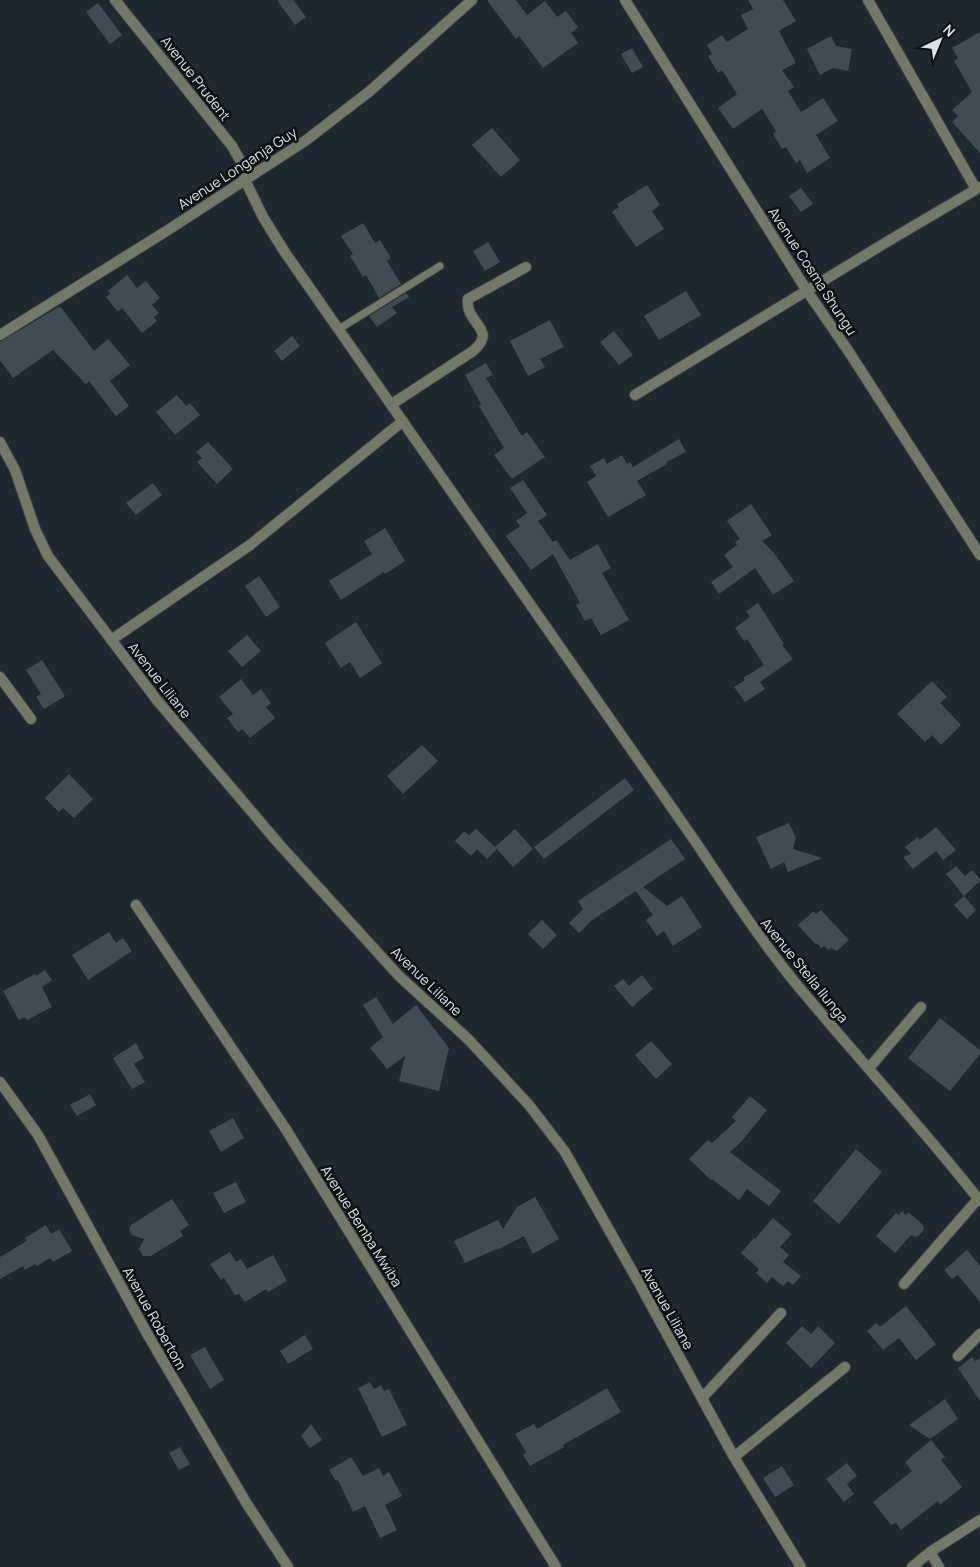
<svg xmlns="http://www.w3.org/2000/svg" width="980" height="1567" font-family="Manrope,sans-serif">
  <rect width="100%" height="100%" fill="#1f282f"/>
  <!-- building -->
  <path fill="#404b52" d="M277 0H293L306 17 295 25Z
    M487 0H516L527 15 545 1 557 17 566 11 578 27 571 33 578 43 543 68 519 36 516 39Z
    M748 0H783L796 21 779 31 796 63 782 70 794 87 788 91 801 112 823 98 838 121 816 135 830 158 807 173 800 160 796 163 786 147 782 149 773 134 776 131 762 109 733 129 718 108 737 94 722 70 718 73 708 56 712 54 707 45 722 35 727 42 748 29 741 15 753 9Z
    M98 3 122 35 110 44 86 12Z
    M980 32V153L952 122 958 116 952 110 972 92 954 61 958 58 952 48Z
    M831 36 836 46 852 49 848 71 833 68 820 75 807 49Z
    M632 48 643 67 632 73 621 54Z
    M492 128 520 160 501 177 472 145Z
    M647 185 660 205 652 211 664 229 636 247 612 212 619 207 617 204Z
    M801 188 813 204 801 212 789 196Z
    M363 223 375 243 380 240 391 258 387 261 401 284 379 298 366 275 363 277 350 256 353 254 341 236Z
    M488 242 500 262 485 271 473 251Z
    M127 275 137 288 146 281 160 298 152 305 159 313 154 317 157 321 142 333 122 308 118 312 106 297 110 294 108 291Z
    M686 291 701 315 659 340 644 316Z
    M406 293 409 297 392 307 397 313 377 327 369 316Z
    M60 306 94 351 108 339 130 365 110 381 129 406 116 416 89 381 86 384 53 350 13 378 0 360V342Z
    M550 320 564 347 540 359 545 367 528 376 510 341Z
    M614 331 633 355 619 365 600 342Z
    M292 336 300 346 282 361 274 351Z
    M486 363 493 375 486 378 509 415 522 436 527 432 545 457 512 479 494 455 504 448 479 406 481 404 465 375Z
    M177 395 186 406 190 403 200 415 175 435 156 412Z
    M679 439 686 452 666 462 667 464 637 481 646 495 608 517 587 482 596 476 590 466 604 458 607 464 622 455 627 464 630 462 633 467Z
    M208 442 233 469 217 484 197 462 202 458 196 452Z
    M523 480 547 515 538 521 553 542 556 540 570 560 598 544 611 568 602 573 629 620 601 635 591 618 585 621 576 605 580 603 553 554 531 570 506 536 520 526 516 521 527 513 510 488Z
    M153 483 162 495 136 515 126 503Z
    M751 504 772 535 762 541 774 553 794 581 773 595 755 568 719 594 711 582 733 567 724 555 737 545 735 542 740 539 727 521Z
    M385 528 405 561 385 574 384 572 341 600 329 581 372 554 364 541Z
    M259 576 280 607 266 617 245 586Z
    M758 603 784 644 782 645 793 659 760 682 765 689 745 702 734 687 745 680 743 678 764 665 747 639 744 641 735 628 750 617 746 611Z
    M356 622 382 663 360 678 350 662 341 668 325 643Z
    M247 635 261 651 242 667 228 651Z
    M42 660 65 696 44 709 36 697 41 694 26 670Z
    M241 679 253 695 261 689 271 703 266 707 275 718 250 738 242 729 238 732 227 718 233 714 219 697Z
    M932 681 947 697 940 703 961 725 941 745 932 735 925 742 897 714Z
    M422 745 438 761 403 794 387 776Z
    M69 774 93 799 74 818 63 808 59 812 45 798Z
    M625 778 634 790 544 859 534 847Z
    M789 823 796 838 793 849 822 858 788 872 784 862 771 869 756 837Z
    M936 827 956 850 943 860 936 851 913 869 903 857 911 854 905 847 918 837 920 840Z
    M476 829 497 849 487 859 477 849 471 856 455 841 464 831 469 835Z
    M515 829 533 849 513 867 495 847Z
    M671 839 685 859 643 887 667 906 682 896 702 927 673 946 664 931 657 936 646 920 653 915 636 891 591 921 579 933 569 923 583 909 578 901Z
    M956 866 965 876 972 870 980 879V881L964 896 946 874Z
    M964 896 976 910 967 919 954 905Z
    M821 910 849 940 837 951 831 948 828 950 824 946 821 948 817 943 816 945 798 925 814 911 816 914Z
    M542 920 557 935 543 949 528 934Z
    M109 932 116 943 123 938 132 951 88 980 72 955Z
    M45 970 52 980 42 987 52 1007 27 1020 25 1017 19 1020 3 991 35 974 36 976Z
    M642 975 653 989 632 1007 614 986 623 979 629 986Z
    M376 997 393 1024 416 1005 449 1048 439 1091 399 1081 405 1056 387 1069 370 1048 383 1037 363 1005Z
    M940 1018 980 1050V1054L950 1091 908 1058Z
    M651 1041 672 1064 656 1079 635 1055Z
    M136 1043 144 1058 134 1064 145 1082 132 1089 113 1058Z
    M90 1094 96 1105 77 1116 70 1105Z
    M750 1096 767 1110 741 1142 730 1152 781 1191 769 1206 747 1189 739 1200 712 1179 711 1180 689 1159 708 1140 712 1143 736 1121 732 1117Z
    M233 1118 244 1138 221 1152 209 1131Z
    M856 1149 882 1172 839 1224 813 1201Z
    M236 1182 246 1202 224 1213 213 1193Z
    M535 1197 559 1239 533 1254 524 1236 497 1250V1249L465 1263 454 1241 498 1220 503 1229 517 1207Z
    M172 1199 189 1225 180 1231 183 1236 151 1256H143L139 1249 144 1239 132 1235 129 1230 131 1225Z
    M902 1211 906 1215 908 1212 923 1225 924 1230 917 1237 916 1236 914 1237 911 1235 895 1253 876 1236 896 1213 899 1215Z
    M773 1218 792 1234 780 1247 789 1255 783 1262 801 1276 793 1285 788 1281 783 1286 772 1277 767 1283 756 1273 759 1269 741 1253 754 1238 755 1239Z
    M46 1225 51 1234 59 1229 72 1251 53 1262 50 1258 37 1266 35 1264 25 1270 23 1266 0 1279V1257L27 1241 25 1238Z
    M967 1250 980 1266V1302L958 1275 952 1279 944 1270Z
    M230 1252 236 1262 241 1259 247 1269 273 1255 287 1281 268 1292 266 1289 245 1302 239 1294 235 1295 224 1278 221 1280 210 1264Z
    M906 1306 936 1344 916 1360 899 1338 883 1350 867 1331 876 1323 880 1327Z
    M802 1326 811 1334 818 1326 835 1343 811 1368 786 1343Z
    M305 1335 313 1349 288 1364 280 1351Z
    M205 1347 224 1380 210 1389 190 1355Z
    M972 1357 975 1361 980 1358V1401L958 1368Z
    M370 1382 374 1389 381 1385 384 1391 389 1389 407 1425 382 1437 358 1388Z
    M607 1388 621 1412 563 1445 564 1447 530 1466 523 1455 526 1452 515 1434 534 1424 537 1429Z
    M945 1399 958 1419 930 1439 909 1425Z
    M311 1424 322 1440 310 1448 301 1436Z
    M931 1440 945 1457 941 1460 962 1487 940 1505 938 1501 901 1530 896 1523 891 1525 873 1502 912 1471 905 1462Z
    M180 1447 190 1464 179 1470 169 1453Z
    M351 1457 363 1476 379 1468 383 1476 389 1472 402 1496 385 1505 397 1530 380 1538 365 1506 353 1512 338 1480 336 1481 329 1470Z
    M847 1463 857 1476 847 1484 854 1494 844 1502 826 1479Z
    M782 1466 794 1485 775 1497 763 1478Z"/>
  <g fill="none" stroke-linecap="round" stroke-linejoin="round">
    <!-- lane casing -->
    <g stroke="#3d464c" stroke-width="9">
      <path id="lane" d="M339 329 440 266"/>
    </g>
    <!-- street casing -->
    <g stroke="#3d464c" stroke-width="12">
      <path id="street" d="M115 0 232 146 241 162 245 180 263 217 284 251 695 841C731 895 766 949 808 998 865 1066 925 1131 980 1201
        M625 0 807 291 849 352 980 555
        M868 0 976 189
        M0 335 168 230 305 141 370 91 472 0
        M635 395 890 240 980 187
        M392 404 473 351C499 329 464 323 468 299L526 267
        M0 442 15 470 35 529 48 556 156 699 279 844 399 976 468 1039 529 1105 565 1152 639 1283 734 1457 801 1567
        M111 640 250 545 403 421
        M0 677 31 719
        M136 905 285 1128 556 1567
        M869 1068 921 1007
        M0 1082 38 1135 149 1337 247 1504 288 1567
        M904 1284 978 1199
        M958 1356 980 1334
        M702 1398 781 1313
        M734 1457 845 1367
        M930 1552 939 1567
        M912 1567 930 1552 980 1520"/>
    </g>
    <!-- lane -->
    <use href="#lane" stroke="#747866" stroke-width="7"/>
    <!-- street -->
    <use href="#street" stroke="#747866" stroke-width="10"/>
  </g>
  <g text-anchor="middle" dominant-baseline="central" stroke-width="5" stroke-linejoin="round" paint-order="stroke">
    <!-- street labels -->
    <g font-size="14" fill="#dbe1e5" stroke="#0c1114">
      <text transform="translate(196 78) rotate(52)">Avenue Prudent</text>
      <text transform="translate(237 168) rotate(-33)">Avenue Longanja Guy</text>
      <text transform="translate(813 271) rotate(57)">Avenue Cosma Shungu</text>
      <text transform="translate(160 680) rotate(52)">Avenue Liliane</text>
      <text transform="translate(805 970) rotate(51)">Avenue Stella Ilunga</text>
      <text transform="translate(427 981) rotate(44)">Avenue Liliane</text>
      <text transform="translate(362 1226) rotate(58)">Avenue Bemba Mwiba</text>
      <text transform="translate(668 1308) rotate(61)">Avenue Liliane</text>
      <text transform="translate(155 1318) rotate(61)">Avenue Robertom</text>
    </g>
  </g>
  <!-- north arrow -->
  <g transform="translate(940 40) rotate(44)" stroke="#0c1114" stroke-width="4" paint-order="stroke">
  <path d="M0-4L9 19L0 12L-9 19Z" fill="#dbe1e5"/>
  <text y="-8" font-size="14" font-weight="bold" text-anchor="middle" fill="#dbe1e5">N</text>
  </g>
</svg>
